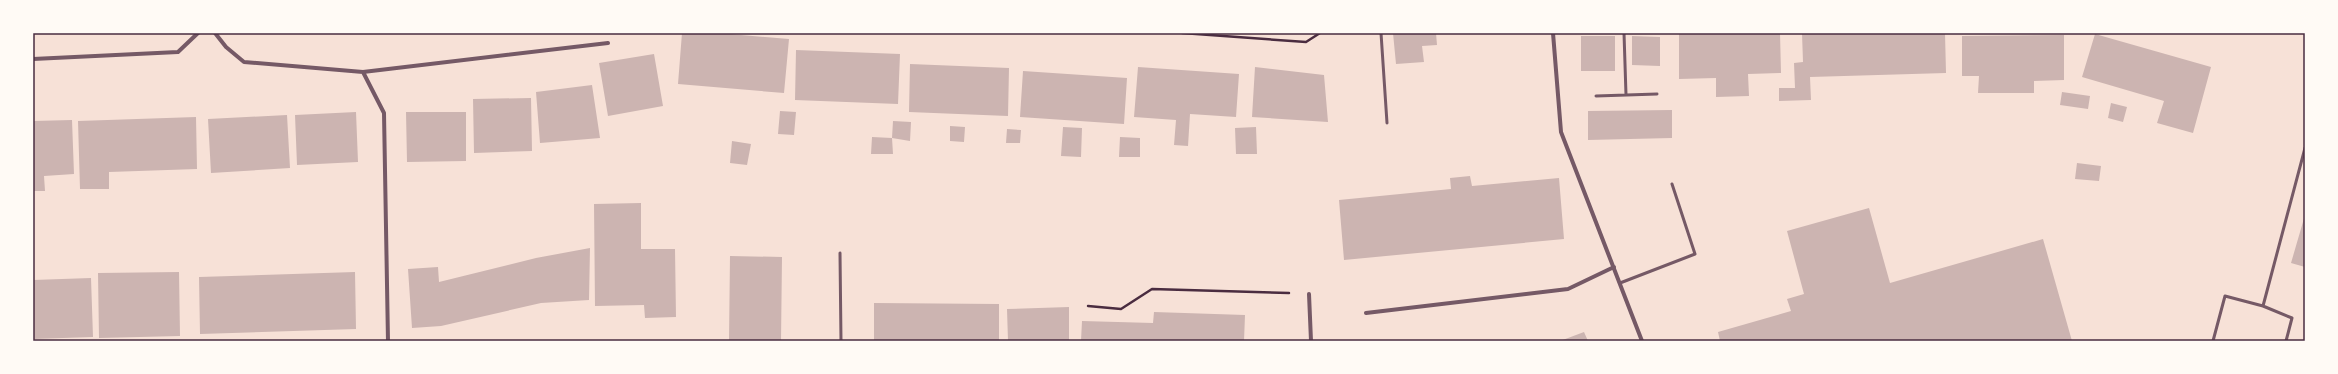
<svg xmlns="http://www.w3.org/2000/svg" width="2338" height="374" font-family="'IBM Plex Sans',sans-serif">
  <rect width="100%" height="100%" fill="#f7e1d7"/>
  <!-- building -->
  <path fill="#ccb4b1" d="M682 33H718L789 39 784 93 678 84Z
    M1393 33H1436L1437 45 1422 46 1424 62 1396 64Z
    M1780 33 1781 73 1748 74 1749 96 1716 97V78L1679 79V34Z
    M1802 33H1945L1946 73 1810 77 1811 100 1779 101V88H1795L1794 63 1803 62Z
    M2095 34 2211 67 2193 133 2157 123 2164 101 2082 77Z
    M2064 35V80L2034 81V93H1978L1979 76H1962V36Z
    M1581 36H1615V71H1581Z
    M1632 36 1660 37V66L1632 65Z
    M796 50 900 54 898 104 795 100Z
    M654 54 663 106 608 116 599 63Z
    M910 64 1009 68 1008 116 909 112Z
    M1138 67 1239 74 1236 117 1190 114 1188 146 1174 145 1176 120 1134 117Z
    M1255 67 1324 75 1328 122 1252 117Z
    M1023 71 1127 78 1124 124 1020 117Z
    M592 85 600 138 540 143 536 92Z
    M2062 92 2090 96 2088 109 2060 105Z
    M531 98 532 151 474 153 473 99Z
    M2111 103 2127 107 2123 122 2108 118Z
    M1672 110V138L1588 140V111Z
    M780 111 796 112 794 135 778 134Z
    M356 112 358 162 297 165 295 115Z
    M406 112H466V161L407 162Z
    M287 115 290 168 211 173 208 119Z
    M196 117 197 169 109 172V189H80L78 121Z
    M72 120 74 174 44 176 45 191H33V121Z
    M893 121 911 122 910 141 892 138Z
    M950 126 965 127 964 142 950 141Z
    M1063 127 1082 128 1081 157 1061 156Z
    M1256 127 1257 154H1236L1235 128Z
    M1007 129 1021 130 1020 143H1006Z
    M872 137 892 138 893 154H871Z
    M1120 137 1140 138V157H1119Z
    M732 141 751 144 747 165 730 163Z
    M2077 163 2101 166 2099 181 2075 179Z
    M1470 176 1472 186 1559 178 1564 239 1344 260 1339 200 1451 189 1450 178Z
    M641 203V249H675L676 317 645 318 644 305 595 306 594 204Z
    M1869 208 1890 283 2043 239 2072 341H1720L1718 332 1791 311 1787 299 1804 294 1787 231Z
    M2305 215V267L2291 263Z
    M590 248 589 300 541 303 441 326 412 328 408 269 438 267 439 282 536 258Z
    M730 256 782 257 781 341H729Z
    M179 272 180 336 99 338 98 273Z
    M355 272 356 329 200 334 199 277Z
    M91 278 93 337 33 339V280Z
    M874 303 999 304V341H874Z
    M1069 307V341H1008L1007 309Z
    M1154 312 1245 315 1244 341H1081L1082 321 1153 323Z
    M1584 332 1588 341H1560Z"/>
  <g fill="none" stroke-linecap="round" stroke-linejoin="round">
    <!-- path -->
    <path stroke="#4a2c40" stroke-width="2.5" d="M1182 33 1306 42 1320 33
      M1088 306 1121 309 1152 289 1289 293"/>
    <!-- service -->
    <path stroke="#755966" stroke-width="3" d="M1381 33 1387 123
      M1624 33 1626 95
      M1596 96 1657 94
      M840 253 841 341
      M1620 283 1695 254 1672 184
      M2263 306 2292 318 2286 341
      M2213 341 2225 296 2263 306 2305 148"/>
    <!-- minor -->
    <path stroke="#755966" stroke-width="4" d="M215 33 226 47 244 62 363 72 384 113 388 341
      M1553 33 1561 132 1642 341
      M33 59 178 52 198 33
      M363 72 608 43
      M1309 294 1311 341
      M1366 313 1568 289 1614 267"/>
  </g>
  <!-- border -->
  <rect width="2338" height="374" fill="none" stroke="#fffaf5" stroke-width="68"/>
  <rect x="34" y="34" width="2270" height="306" fill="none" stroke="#4a2c40" stroke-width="1.5"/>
</svg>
